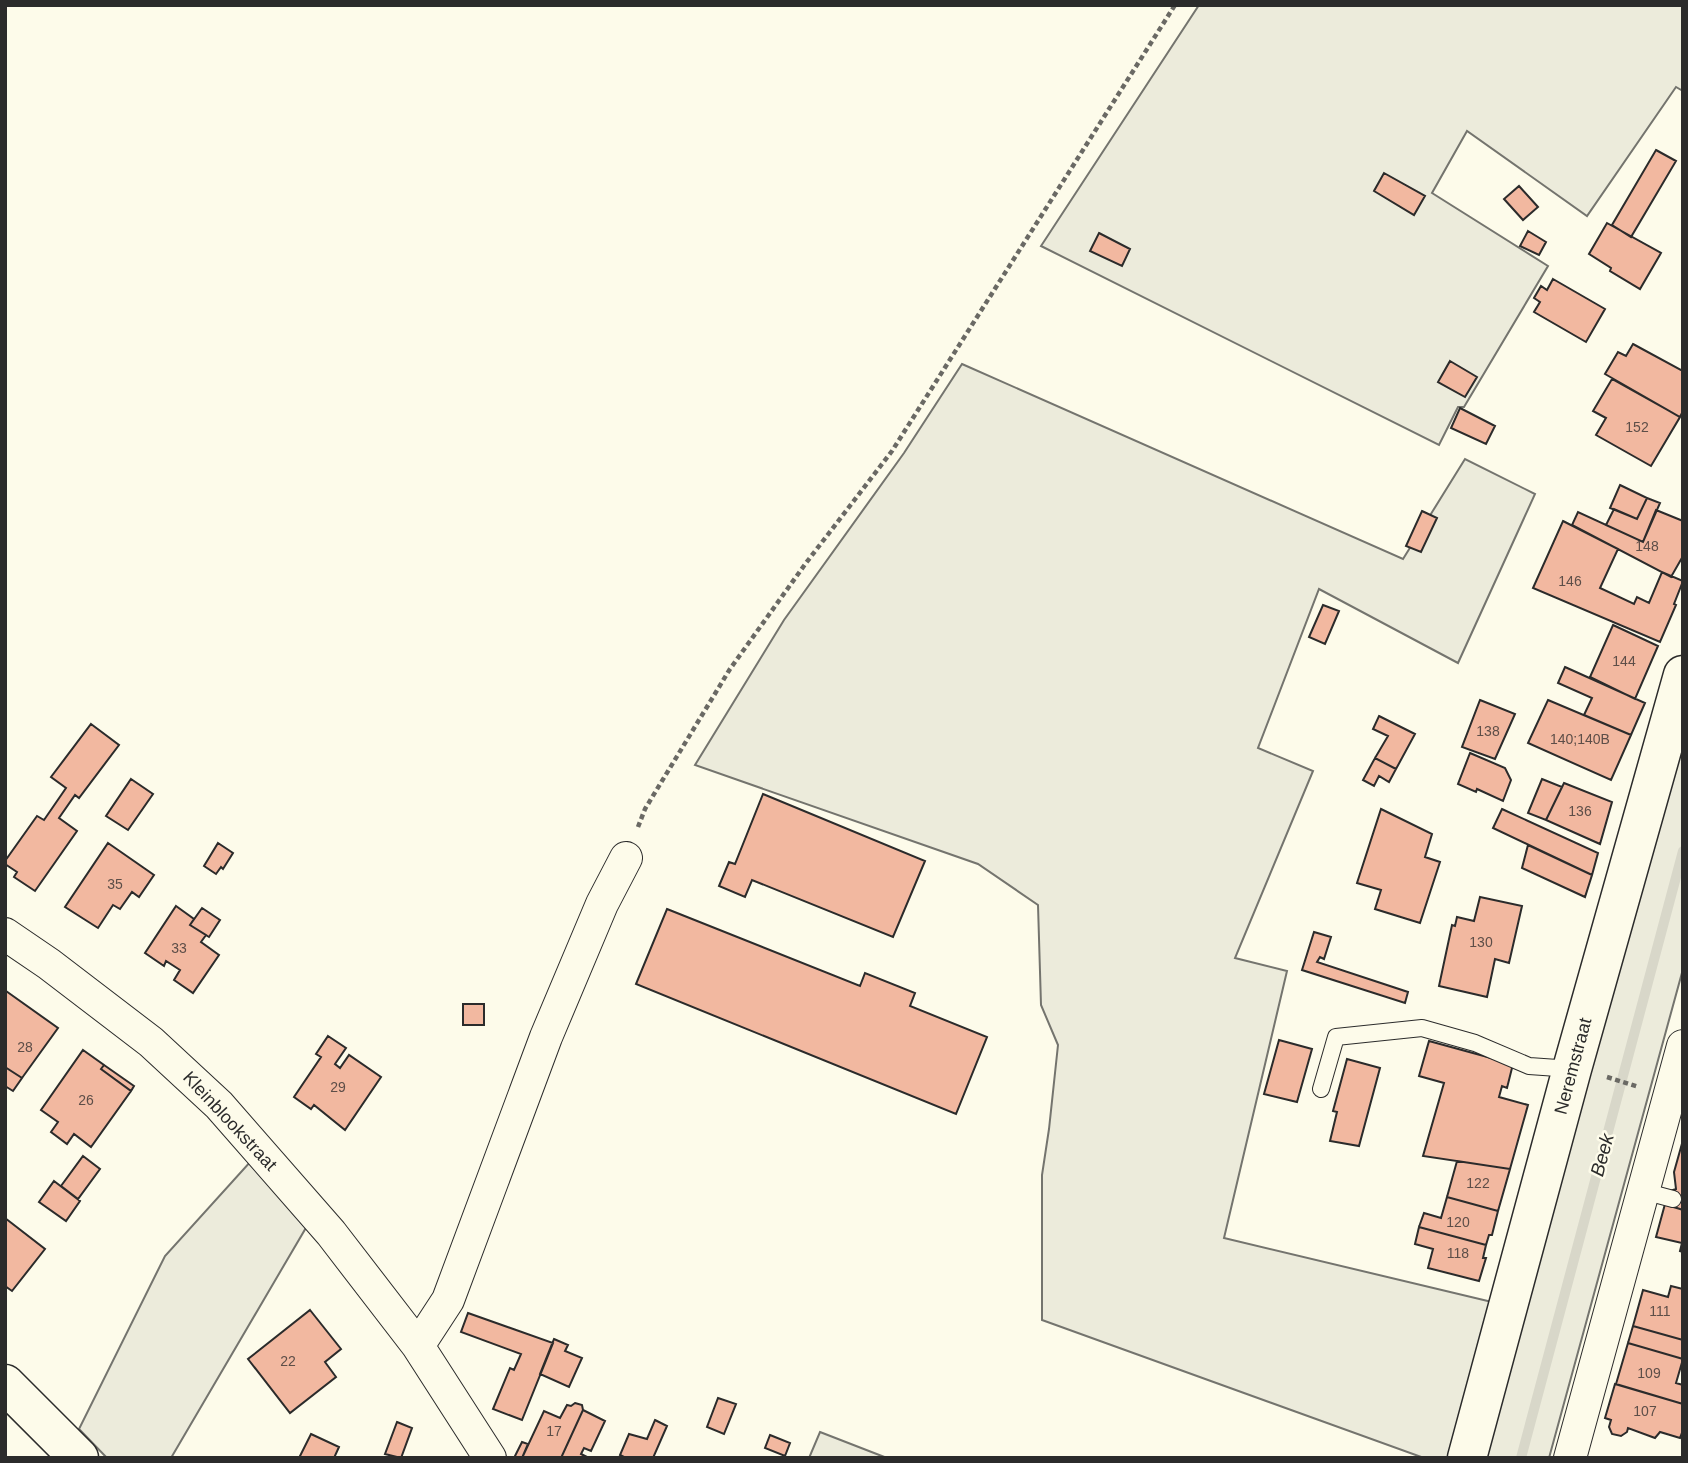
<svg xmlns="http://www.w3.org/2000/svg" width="1688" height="1463" font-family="Arial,sans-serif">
  <rect width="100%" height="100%" fill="#fdfbea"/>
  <!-- green -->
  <path fill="#ecebdb" stroke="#74746e" stroke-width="2" d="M1199 5H1683V91L1676 87 1587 216 1467 131 1432 193 1548 266 1464 407H1458L1439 445 1041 246Z
    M962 364 1403 559 1465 459 1535 494 1458 663 1319 589 1258 748 1313 771 1235 958 1287 971 1224 1238 1492 1302 1450 1458H1424L1042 1320V1175L1049 1129 1058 1045 1041 1005 1038 905 978 864 695 765 784 620 904 453Z
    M1683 742V969L1549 1458H1484L1635 900Z
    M251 1161 307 1226 171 1458H107L79 1429 165 1256Z
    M820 1432 887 1458H809Z"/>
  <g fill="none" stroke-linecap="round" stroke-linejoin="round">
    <!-- stream -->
    <path stroke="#d8d7c9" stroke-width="10" d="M1521 1458 1683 851"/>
  </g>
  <!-- building -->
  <path fill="#f2b8a0" stroke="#2b2b2b" stroke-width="2" d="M1656 150 1676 161 1631 237 1612 225Z
    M1384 173 1425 196 1414 215 1374 191Z
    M1519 186 1538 207 1523 220 1504 199Z
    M1607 223 1661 253 1640 289 1610 271 1611 268 1589 254Z
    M1528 231 1546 242 1539 255 1520 246Z
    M1099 233 1130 249 1122 266 1090 251Z
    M1553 279 1605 309 1586 342 1534 312 1540 302 1534 298 1541 286 1547 290Z
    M1633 344 1683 371V411L1680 417 1605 374 1618 352 1626 356Z
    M1450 361 1477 377 1465 397 1438 382Z
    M1612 379 1680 417 1651 466 1596 435 1606 418 1593 411Z
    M1460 408 1495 426 1486 444 1451 428Z
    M1620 485 1647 498 1637 519 1610 508Z
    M1647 498 1660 503 1643 542 1606 525 1614 509 1637 519Z
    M1656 510 1683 521V556L1671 577 1572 525 1578 512 1643 542Z
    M1422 511 1437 518 1421 552 1406 546Z
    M1563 521 1618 549 1600 588 1634 604 1637 597 1649 603 1662 572 1683 581 1674 604 1676 605 1660 642 1533 588Z
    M1323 605 1339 611 1325 644 1309 637Z
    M1613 625 1658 646 1635 699 1590 677Z
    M1565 667 1645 703 1631 735 1584 715 1592 698 1558 683Z
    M1480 700 1515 714 1495 759 1462 747Z
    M1548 700 1631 735 1611 780 1528 743Z
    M1379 716 1415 734 1396 769 1375 758 1388 736 1373 729Z
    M91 724 119 745 79 798 75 795 59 818 77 831 35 891 14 877 17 872 5 864V861L37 816 44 820 66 788 51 777Z
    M1470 753 1505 768 1511 780 1503 801 1477 789 1476 792 1458 784Z
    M1375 758 1396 769 1389 782 1379 776 1374 786 1363 780Z
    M131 779 153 794 128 830 106 816Z
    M1542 779 1562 787 1546 820 1528 813Z
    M1564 783 1612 802 1600 844 1546 820Z
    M763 794 925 861 893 937 752 880 745 897 719 886 729 862 735 864Z
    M1381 809 1432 834 1425 857 1440 862 1420 923 1375 909 1381 890 1357 883Z
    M1502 809 1598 853 1592 875 1493 828Z
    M108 843 154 875 139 897 132 892 120 909 113 905 98 928 65 907Z
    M218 843 233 853 223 869 221 867 216 874 204 866Z
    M1528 845 1592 875 1585 897 1522 868Z
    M1480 897 1522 906 1509 963 1495 959 1487 997 1439 986 1452 925 1455 926 1457 917 1474 921Z
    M176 906 194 919 190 925 206 935 201 942 219 955 193 993 174 980 180 970 166 961 164 966 145 953Z
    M202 908 220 920 209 937 190 925Z
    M667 909 860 986 865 973 915 993 910 1006 987 1037 956 1114 636 984Z
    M1314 932 1331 937 1324 959 1320 957 1317 962 1408 992 1405 1003 1302 970Z
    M6 991 58 1028 22 1078 5 1067Z
    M463 1004H484V1025H463Z
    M328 1036 346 1048 335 1064 340 1068 349 1055 381 1077 345 1130 314 1105 311 1109 294 1097 321 1057 316 1054Z
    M1279 1040 1312 1049 1297 1102 1264 1094Z
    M1429 1041 1513 1064 1507 1088 1502 1086 1499 1097 1528 1105 1510 1169 1423 1156 1444 1083 1419 1076Z
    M83 1050 104 1065 101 1069 131 1091 91 1147 74 1134 67 1144 51 1132 58 1122 41 1110Z
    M1347 1059 1380 1068 1359 1146 1330 1141 1337 1112 1333 1111Z
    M104 1065 134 1086 131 1091 101 1069Z
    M5 1067 22 1078 13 1091 5 1086Z
    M1683 1140V1210L1670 1206 1675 1191 1673 1190 1676 1189 1674 1172Z
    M83 1156 100 1169 78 1199 61 1186Z
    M1457 1161 1510 1169 1498 1211 1447 1197Z
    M54 1181 80 1201 66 1221 39 1202Z
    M1447 1197 1498 1211 1492 1235H1489L1486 1245 1419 1227 1424 1213 1441 1218Z
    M1665 1204 1683 1210V1252L1680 1251 1682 1243 1656 1237Z
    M5 1218 45 1249 12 1291 5 1286Z
    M1419 1227 1486 1245 1483 1258H1486L1479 1281 1428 1268 1433 1249 1415 1244Z
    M1671 1286 1683 1289V1340L1633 1326 1643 1290 1668 1297Z
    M310 1310 341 1349 325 1362 336 1377 290 1413 248 1359Z
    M468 1313 553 1343 522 1420 493 1409 510 1368 514 1370 521 1354 461 1332Z
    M1633 1326 1683 1340V1359L1628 1343Z
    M554 1339 568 1345 565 1351 582 1358 569 1387 540 1374Z
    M1628 1343 1683 1359 1676 1383 1683 1385V1404L1616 1384Z
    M1615 1384 1683 1404V1430L1680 1438 1660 1432 1655 1438 1628 1428 1627 1432 1621 1436 1612 1434 1609 1427 1611 1420 1605 1418Z
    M718 1398 736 1404 724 1434 707 1427Z
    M575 1403 582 1405 583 1410 561 1458H522L544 1411 560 1418 567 1405 571 1406Z
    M583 1410 605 1421 591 1451 584 1448 581 1454 589 1458H561Z
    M655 1420 667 1426 653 1458H626L620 1455 629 1434 647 1439Z
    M397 1422 412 1428 401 1458 385 1454Z
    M311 1434 339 1447 334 1458H299Z
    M770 1435 790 1443 785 1456 765 1448Z
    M522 1442 528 1444 522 1458H514Z"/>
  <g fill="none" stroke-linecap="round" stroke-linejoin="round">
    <!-- service casing -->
    <g stroke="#2b2b2b" stroke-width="18">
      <path id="service" d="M1321 1089 1336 1037 1422 1028 1475 1043 1529 1066 1572 1069
        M1643 1191 1673 1199"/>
    </g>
    <!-- minor casing -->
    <g stroke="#2b2b2b" stroke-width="34">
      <path id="minor" d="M5 934 49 964 151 1042 219 1105 331 1233 418 1346 490 1458
        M418 1346 448 1300 546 1037 602 904 626 858
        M1570 1458 1683 1046"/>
    </g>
    <!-- tertiary casing -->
    <g stroke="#2b2b2b" stroke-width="41">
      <path id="tertiary" d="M5 1384 79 1458
        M1467 1458 1572 1069 1683 675"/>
    </g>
    <!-- path -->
    <path stroke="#6a6964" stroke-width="4.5" stroke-dasharray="5 3.5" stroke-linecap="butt" d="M638 827 645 809 730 669 806 563 892 451 1175 5
      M1607 1077 1639 1087"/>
    <!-- service -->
    <use href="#service" stroke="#fdfbea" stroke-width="16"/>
    <!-- minor -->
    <use href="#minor" stroke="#fdfbea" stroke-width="32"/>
    <!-- tertiary -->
    <use href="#tertiary" stroke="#fdfbea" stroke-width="38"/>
  </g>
  <g text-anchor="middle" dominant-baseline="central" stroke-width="5" stroke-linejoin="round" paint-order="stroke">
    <!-- number labels -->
    <g font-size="14" fill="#5d4e48">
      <text x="1637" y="427">152</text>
      <text x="1647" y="546">148</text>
      <text x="1570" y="581">146</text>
      <text x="1624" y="661">144</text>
      <text x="1488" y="731">138</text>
      <text x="1580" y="739">140;140B</text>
      <text x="1580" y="811">136</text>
      <text x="115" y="884">35</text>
      <text x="1481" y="942">130</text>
      <text x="179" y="948">33</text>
      <text x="25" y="1047">28</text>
      <text x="338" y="1087">29</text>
      <text x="86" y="1100">26</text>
      <text x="1478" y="1183">122</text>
      <text x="1458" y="1222">120</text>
      <text x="1458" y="1253">118</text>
      <text x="1660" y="1311">111</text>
      <text x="288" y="1361">22</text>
      <text x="1649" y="1373">109</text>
      <text x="1645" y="1411">107</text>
      <text x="554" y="1431">17</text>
    </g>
    <!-- street labels -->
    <g font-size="18" fill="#2b2b2b" stroke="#fdfbea">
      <text transform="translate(1573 1066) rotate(-75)">Neremstraat</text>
      <text transform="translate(230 1121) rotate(47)">Kleinblookstraat</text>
    </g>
    <!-- water labels -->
    <g font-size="19" font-style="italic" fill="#2b2b2b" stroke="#fdfbea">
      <text transform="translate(1602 1155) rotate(-75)">Beek</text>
    </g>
  </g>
  <!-- border -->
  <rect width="1688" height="1463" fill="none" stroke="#2b2b2b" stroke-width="14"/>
</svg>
